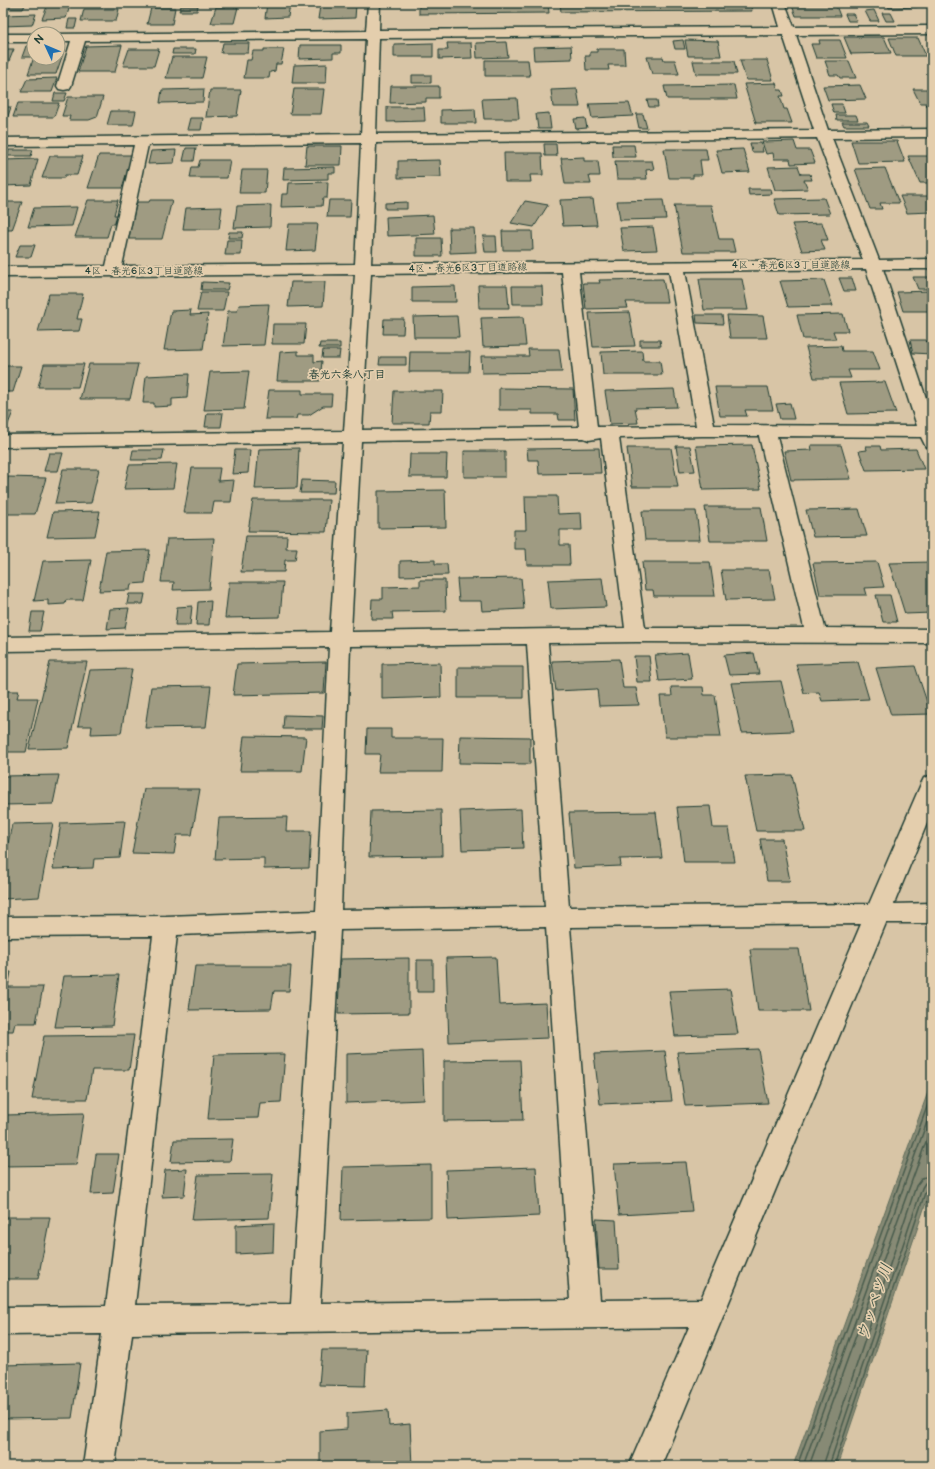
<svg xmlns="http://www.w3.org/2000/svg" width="935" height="1469" font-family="'Balsamiq Sans','Klee One',sans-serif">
  <rect width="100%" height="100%" fill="#d8c5a6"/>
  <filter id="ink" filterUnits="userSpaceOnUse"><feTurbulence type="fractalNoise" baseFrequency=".025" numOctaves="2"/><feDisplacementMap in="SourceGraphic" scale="8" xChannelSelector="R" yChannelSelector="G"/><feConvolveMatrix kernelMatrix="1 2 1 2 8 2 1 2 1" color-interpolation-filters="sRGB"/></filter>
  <g filter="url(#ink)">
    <!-- water -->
    <path fill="#878a74" stroke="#5d6b5a" d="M932 1081V1185L837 1466H793Z"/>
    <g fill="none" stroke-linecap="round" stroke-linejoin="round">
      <!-- shore -->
      <path stroke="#495c4e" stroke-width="1.5" d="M797 1466 932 1093
        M803 1466 932 1108
        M809 1466 932 1125
        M823 1466 916 1186 922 1178 932 1175
        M829 1466 922 1188 925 1183 932 1181
        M834 1466 926 1190 932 1186"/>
    </g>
    <!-- building -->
    <path fill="#9f9b82" stroke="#1f3d34" d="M71 3 66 18 42 19 48 4Z
      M267 3H290L288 17 265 18Z
      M419 3H548L549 13 419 14Z
      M560 3H750L752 11 561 12Z
      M791 3H835L840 16H796Z
      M886 3H915L917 7 889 8Z
      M3 5H25L23 9H3Z
      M356 5 355 18 318 19 320 6Z
      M181 6H198L197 11H179Z
      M216 7H238L234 23H211Z
      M151 8H175L172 24H147Z
      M84 9H119L116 21H81Z
      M874 10 879 21H870L865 11Z
      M882 13H891L895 21H886Z
      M36 14 32 25 3 26V15Z
      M845 14H853L857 21H848Z
      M69 19H77L75 28H67Z
      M844 37H884L891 53 851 54Z
      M889 38H918L926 56H896Z
      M683 40 685 49H675L673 41Z
      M685 40 718 41 721 56H688Z
      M819 40H840L847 58H816L811 44H820Z
      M506 42 508 57 477 58 476 43Z
      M223 43H249L248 53H221Z
      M433 43V57H394V44Z
      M447 43H471L472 58 439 59V50H448Z
      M122 45 115 72H78L86 46Z
      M300 45H341V53H333V58L299 59Z
      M26 46H34L31 57H22Z
      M571 46 572 59 534 60 533 47Z
      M3 49H14L7 66H3Z
      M129 49H159L154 66H123Z
      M173 49H196L195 54H172Z
      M264 49H284L281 64H276L275 71 270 72 269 78H244L247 60H251L253 51H264Z
      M597 49H624L625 65H608L609 70H586L585 56H590V52H597Z
      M58 54H63L56 74H28L34 57V58H58Z
      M172 57H207L202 78H166Z
      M647 57H663L664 60H675L679 74H652Z
      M485 60H528L530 76H485Z
      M740 60H767L773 80H746Z
      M693 61H734L737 74H696Z
      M825 61H849L856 78H840L838 75H830Z
      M327 64 326 83H292L294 65Z
      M412 75H431V83H412Z
      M57 78 52 92H21L27 79Z
      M776 83 778 90H782L784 96H780L784 109H787L792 123H756L744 84Z
      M734 85 737 99H667L664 86Z
      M860 85 866 99 828 100 823 86Z
      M391 86H439V98H426V102L390 103Z
      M204 89 203 102 160 103 162 90Z
      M294 89H324L321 114H290Z
      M577 89 580 107H553L551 90Z
      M913 89H932V106H927L926 103H920Z
      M210 90H241L237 116 206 117Z
      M55 93H67L64 101H53Z
      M68 97H103L97 117 89 120H69L70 116H62Z
      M517 98 519 119H484L482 99Z
      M647 100H657L658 107H649Z
      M18 103H59L54 117H13Z
      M629 103 633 116 592 118 589 104Z
      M831 104H842L845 113H834Z
      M3 107H11L6 122H3Z
      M387 107H424L425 121 387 122Z
      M475 109 476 123H441V110Z
      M111 111H136L133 125H107Z
      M549 113 551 129H538L536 114Z
      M636 114H643L647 128H639Z
      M836 115H856L858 120H837Z
      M190 118H203L201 130H187Z
      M585 118 587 128 576 129 574 119Z
      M842 122H867L869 126H844Z
      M794 141 797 150H810L815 163 791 164 790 159H774L773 153 766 154 762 142Z
      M851 141H897L905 162 858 163Z
      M750 143H761L763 152H752Z
      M544 144H556L557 156H545Z
      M612 145H634L636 157H613Z
      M307 146H342L341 165H305Z
      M186 148H196L194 161H183Z
      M664 149H706L708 160H700L702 175H693V178H669Z
      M743 149 750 172 722 173 716 150Z
      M9 150H33L31 156H7Z
      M176 150 174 163 148 164 151 151Z
      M504 153H542L543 175H530L531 182H505Z
      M99 155H132L128 168H132L130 175H126L122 188H88Z
      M50 156H83L77 175H65L64 178H42Z
      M908 156H932V183H920Z
      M584 157V161H598L600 176H589L591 184H565L561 158Z
      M38 159 31 185 3 186V160Z
      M200 160H230L227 178H190L192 167H198Z
      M440 160 441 177 398 178V161Z
      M615 161H652L654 169 646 170 647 179H617Z
      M798 166 801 174H810L812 180H804L808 189 775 190 768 167Z
      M335 167V173H328V179L283 180 284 168Z
      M885 168 899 203H880L882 209H870L855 169Z
      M242 170H267L265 193H239Z
      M328 182 327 198H323L322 206 281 207 282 194H288L289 183Z
      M748 189H771L772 194 749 195Z
      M900 196H932V212L907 213Z
      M824 198 830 214 779 215 774 199Z
      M593 199 597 225 563 226 560 200Z
      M88 200H118L114 215H121L118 224H111L107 237H75Z
      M150 200H172L162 239H127L137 202H149Z
      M329 200H351L350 217H327Z
      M663 200 666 219 620 220 617 201Z
      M525 201 548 205 534 227 511 223Z
      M3 202H22L12 230H3Z
      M407 202V209H385V203Z
      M271 205 270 227 234 228 237 206Z
      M674 205H711L719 239H732L735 252H683Z
      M77 207 72 226 28 227 34 208Z
      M222 207 219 229H183L186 208Z
      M433 215 435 234 387 236 386 217Z
      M822 223 828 240H821L825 250 802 251 792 224Z
      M289 224H318L315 250 286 251Z
      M653 227 657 250 624 251 620 228Z
      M449 228H474L476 252 450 253Z
      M502 231H532L533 250H503Z
      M229 232H243L242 238H228Z
      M483 236H496L497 252H485Z
      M416 238H441L442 256H416Z
      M227 240H242L241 255H225Z
      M20 245H35L31 257H15Z
      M913 277H932V289H918Z
      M839 278H852L856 291H844Z
      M663 279 667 302H626L628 308 586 309 583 283H600L599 280Z
      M699 279H742L748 310H704Z
      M824 280 833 306 788 307 780 281Z
      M202 282 229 283 227 290H201Z
      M291 282H325L323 306 288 307Z
      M478 285H507L509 308H479Z
      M455 286 456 302H412V287Z
      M512 286H542L543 304H513Z
      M932 291V311H903L897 292Z
      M201 292H227L223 311H197Z
      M49 294H83L77 319H82L79 331 38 332Z
      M269 304 264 345 223 346 228 311H237L239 305Z
      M191 310 190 315 208 314 203 349 164 350 171 311Z
      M629 312 635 346 593 347 589 313Z
      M843 314 848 331H833L836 339H803L797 315Z
      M696 315H722L723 324 697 323Z
      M727 315 763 316 767 338H730Z
      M457 316 459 337H414L413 317Z
      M523 317 526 346 483 347 481 318Z
      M384 319H404L403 334H383Z
      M273 324H306L304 344H272Z
      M640 340H660L661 346H640Z
      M910 340H926L931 354 913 353Z
      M320 343H340V348H319Z
      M841 346 842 351H873L880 370H848L851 378H814L806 347Z
      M528 349H559L562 372 482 373 481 356H529Z
      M323 350H340L339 358H322Z
      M298 351V355H314V362L322 361 320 381H277L280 352Z
      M642 351 643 361H660L662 375H603L601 352Z
      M410 352H470L469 372H409Z
      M380 357H406V365H379Z
      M44 364H84L78 387H38Z
      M89 364H138L130 399H80Z
      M3 366H21L13 392H3Z
      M249 371 244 409 204 410 210 372Z
      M189 374 187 398 172 399V406L154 407V403H143L146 376Z
      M885 382 896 413 848 414 839 383Z
      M715 387H768L773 410H745L747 416H720Z
      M499 388 573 389 575 420H559L558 414H532V410H499Z
      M674 389 677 407 635 408 638 423 610 424 605 391Z
      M269 390H302V394H332L331 406H323L309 415H297L296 419H265Z
      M394 391H443L442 411H430L429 423H392Z
      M790 403 794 419H780L776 404Z
      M3 412H13L6 429H3Z
      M207 413H223L221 427H205Z
      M752 445 761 489 703 490 696 446Z
      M811 445H841L851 479 791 480 784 451 812 450Z
      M676 446H690L695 471 680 472Z
      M866 446H880L881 450 916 449 924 469 866 470 859 451 867 450Z
      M299 448 297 488 255 489 259 449Z
      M599 448 601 473 539 474 538 460H528L527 449Z
      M627 448H671L678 487H632Z
      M133 450H164L162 460H131Z
      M235 450H250L248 473 232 474Z
      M464 451H505V477H464Z
      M49 453H63L58 471H44Z
      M410 454H447L446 477H409Z
      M177 464 173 488 124 489 129 465Z
      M192 468H220L218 481 234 480 231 502H214L212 513H184Z
      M63 469H99L91 503 55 504Z
      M8 477 46 478 35 514H3V493Z
      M302 480 335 481 334 493H300Z
      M445 490 446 527 378 528V491Z
      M525 496H557L558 514 581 513 582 530H560V545H569L570 565H527L526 549H514V530H526Z
      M253 500H329L326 532 248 531Z
      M705 507H761L767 541H710Z
      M859 509 867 536 813 537 806 510Z
      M100 511 95 536 47 537 53 512Z
      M642 511H696L700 540H645Z
      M246 536H287L286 548H297L295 560H285L284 572H241Z
      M214 538 209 589 173 590 174 582H161L167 539Z
      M150 550 145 583 131 584 130 590 99 591 106 551Z
      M91 560 83 600H66L65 604 48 605V600L34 601 43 561Z
      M435 560V564H447L448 575 400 576V561Z
      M642 562H710L715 596H654L653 590H645Z
      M877 562 884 587 865 588 867 595H820L813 563Z
      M932 562V613L905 614 889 563Z
      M721 570H769L775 599 726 600Z
      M521 578 524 609 482 611 481 601H459L457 579Z
      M602 578 606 607 551 609 548 580Z
      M420 580H445L446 611 392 612 393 619H371L372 599H383V587L420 586Z
      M229 582H283L280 617 225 618Z
      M129 594H145L143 604H127Z
      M876 595H890L897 622H883Z
      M211 601 209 625H196L198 602Z
      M192 606 190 625H175L177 607Z
      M129 608 125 628 107 629 110 609Z
      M32 612H44L40 631H29Z
      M688 653 692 679 659 681 655 655Z
      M754 653 759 674 729 675 724 655Z
      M634 656H649L652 682H637Z
      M619 659 623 688H636L639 705 599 706 597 689 556 691 552 661Z
      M50 662H87L68 748 29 749Z
      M326 662 324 693 233 695 237 664Z
      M858 662 869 699 822 701 819 692 804 693 796 664Z
      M440 663 441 697 382 699V664Z
      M915 666 931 714 891 715 876 668Z
      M458 667H523V698H458Z
      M132 669 121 733 91 734 92 726H78L90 670Z
      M781 681 793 731 742 733 731 683Z
      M211 686 206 727 145 728 151 687Z
      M671 687H703L704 695H715L721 737H665L660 696H672Z
      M3 691H19L17 698H38L26 752H3Z
      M284 715 323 716 322 729H283Z
      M367 729H391V738H443L442 772H378L380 754H366Z
      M244 736 306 737 302 771H240Z
      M460 736 530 737V764L459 763Z
      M59 775 53 804 3 805V776Z
      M792 775 805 831H756L745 776Z
      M144 789H200L192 835H177L174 854 132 853Z
      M710 806 713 828H729L735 862H684L677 807Z
      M521 809 523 848 462 850 460 811Z
      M441 810 442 856 369 857 371 811Z
      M656 812 662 858 620 859 621 866 574 868 569 813Z
      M287 817 286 831H311L309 868 264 869V858L215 859 219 818Z
      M125 821 120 858 94 859 93 868 53 869 61 823Z
      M53 823 39 897 3 899V868L12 824Z
      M760 839H782L790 881H767Z
      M750 949H799L809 1011H758Z
      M496 957 499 1005 546 1003 548 1038 449 1042 446 958Z
      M409 958V1013L338 1014 340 959Z
      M417 960H433V992H417Z
      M195 966H291L289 991H274L271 1009 189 1010Z
      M3 972H11L8 987H43L36 1023H15L13 1031H3Z
      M119 975 112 1026 55 1027 64 976Z
      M730 989 738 1034 675 1036 669 991Z
      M134 1035 129 1070H92L87 1099H32L44 1036Z
      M758 1049 768 1103 685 1106 677 1052Z
      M422 1051 424 1100 346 1103V1054Z
      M665 1051 672 1101 600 1104 594 1054Z
      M285 1054 281 1102 260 1103 258 1118 208 1119 214 1055Z
      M520 1060 523 1120 444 1121V1061Z
      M84 1113 76 1165 3 1166V1124L5 1115Z
      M233 1139 230 1161 171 1162 174 1140Z
      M96 1154H119L113 1193 91 1194Z
      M686 1162 692 1211 619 1215 614 1164Z
      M431 1165V1218L341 1220 343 1167Z
      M536 1167 539 1216 448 1220 446 1170Z
      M187 1169 184 1196 162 1197 165 1170Z
      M273 1174 269 1218 192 1220 198 1175Z
      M3 1217H50L38 1279H3Z
      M596 1219 616 1220 619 1269H599Z
      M274 1223 273 1252 236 1254V1225Z
      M322 1350H367L365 1386 319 1385Z
      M80 1363 72 1418 3 1419V1365Z
      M388 1410 389 1426 410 1424 412 1466H320V1431L347 1429V1413Z
      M69 1462V1466H26L27 1463Z"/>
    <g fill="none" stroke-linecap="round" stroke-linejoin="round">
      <!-- minor casing -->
      <g stroke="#1f3d34" stroke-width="3">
        <path id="minor" d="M368 3H380L379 30 780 27 773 3H785L794 27 932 26V34L796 35 828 130 932 129V137L832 138 879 260 932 259V269H883L932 416V449L926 447 921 437 777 436 825 628 932 629V643L636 642 548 643 569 907 869 904 921 784 924 778 932 775V811L894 904 932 903V923H886L661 1466H629L689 1327 132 1334 115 1466H83L102 1334 3 1335V1307L106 1306 153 936 3 937V917L166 916 316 911 329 647 3 651V637L330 632 343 442 3 447V435L344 431 355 274 3 277V267L106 266 134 145 3 146V138L361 134 366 39 85 41 71 86 69 89 64 90 59 89 57 86 71 41H58V34H54L366 31ZM783 35 814 130 376 134 379 38ZM817 138 863 260 371 264 376 143ZM361 143 355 264 122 266 148 145ZM866 269 917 426 714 425 685 271ZM669 271 696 426 597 427 579 272ZM562 272 579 427 362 430 371 274ZM702 436H759L804 628H645L619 438ZM584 438 589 440 601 438 625 628 351 632 361 441ZM527 644 545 907 341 910 350 646ZM861 924 701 1299 600 1300 570 927ZM546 927 570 1300 320 1303 340 930ZM315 930 291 1304 135 1305 177 935Z
          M3 34H34V42H3Z"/>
      </g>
      <!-- minor -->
      <use href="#minor" fill="#e4cead" fill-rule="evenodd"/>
    </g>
  </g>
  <g text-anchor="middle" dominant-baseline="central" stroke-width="3.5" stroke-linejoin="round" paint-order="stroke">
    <!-- far-street labels -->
    <g font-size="10" fill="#1f3d34" stroke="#e4cead">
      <text x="791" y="265">4区・春光6区3丁目道路線</text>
      <text transform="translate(468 268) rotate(-1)">4区・春光6区3丁目道路線</text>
      <text x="144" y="271">4区・春光6区3丁目道路線</text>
    </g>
    <!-- far-neighbourhood labels -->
    <g font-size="11" font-weight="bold" fill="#1f3d34" stroke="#e4cead">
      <text x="347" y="374">春光六条八丁目</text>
    </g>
    <!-- near-water labels -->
    <g font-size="16" font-style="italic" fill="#29453a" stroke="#e4cead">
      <text transform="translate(875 1302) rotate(-71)">ウッペツ川</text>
    </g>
  </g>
  <!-- margin -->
  <rect width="935" height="1469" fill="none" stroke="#e4cead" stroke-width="16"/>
  <rect x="8" y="8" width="919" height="1453" fill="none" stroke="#1f3d34" stroke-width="1.5" filter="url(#ink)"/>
  <!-- north arrow -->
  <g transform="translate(46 46) rotate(314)"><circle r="19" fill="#e4cead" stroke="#95947d"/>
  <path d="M0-3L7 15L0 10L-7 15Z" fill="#1f6fb2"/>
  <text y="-6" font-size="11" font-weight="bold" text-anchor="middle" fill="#1f3d34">N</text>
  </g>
</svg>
